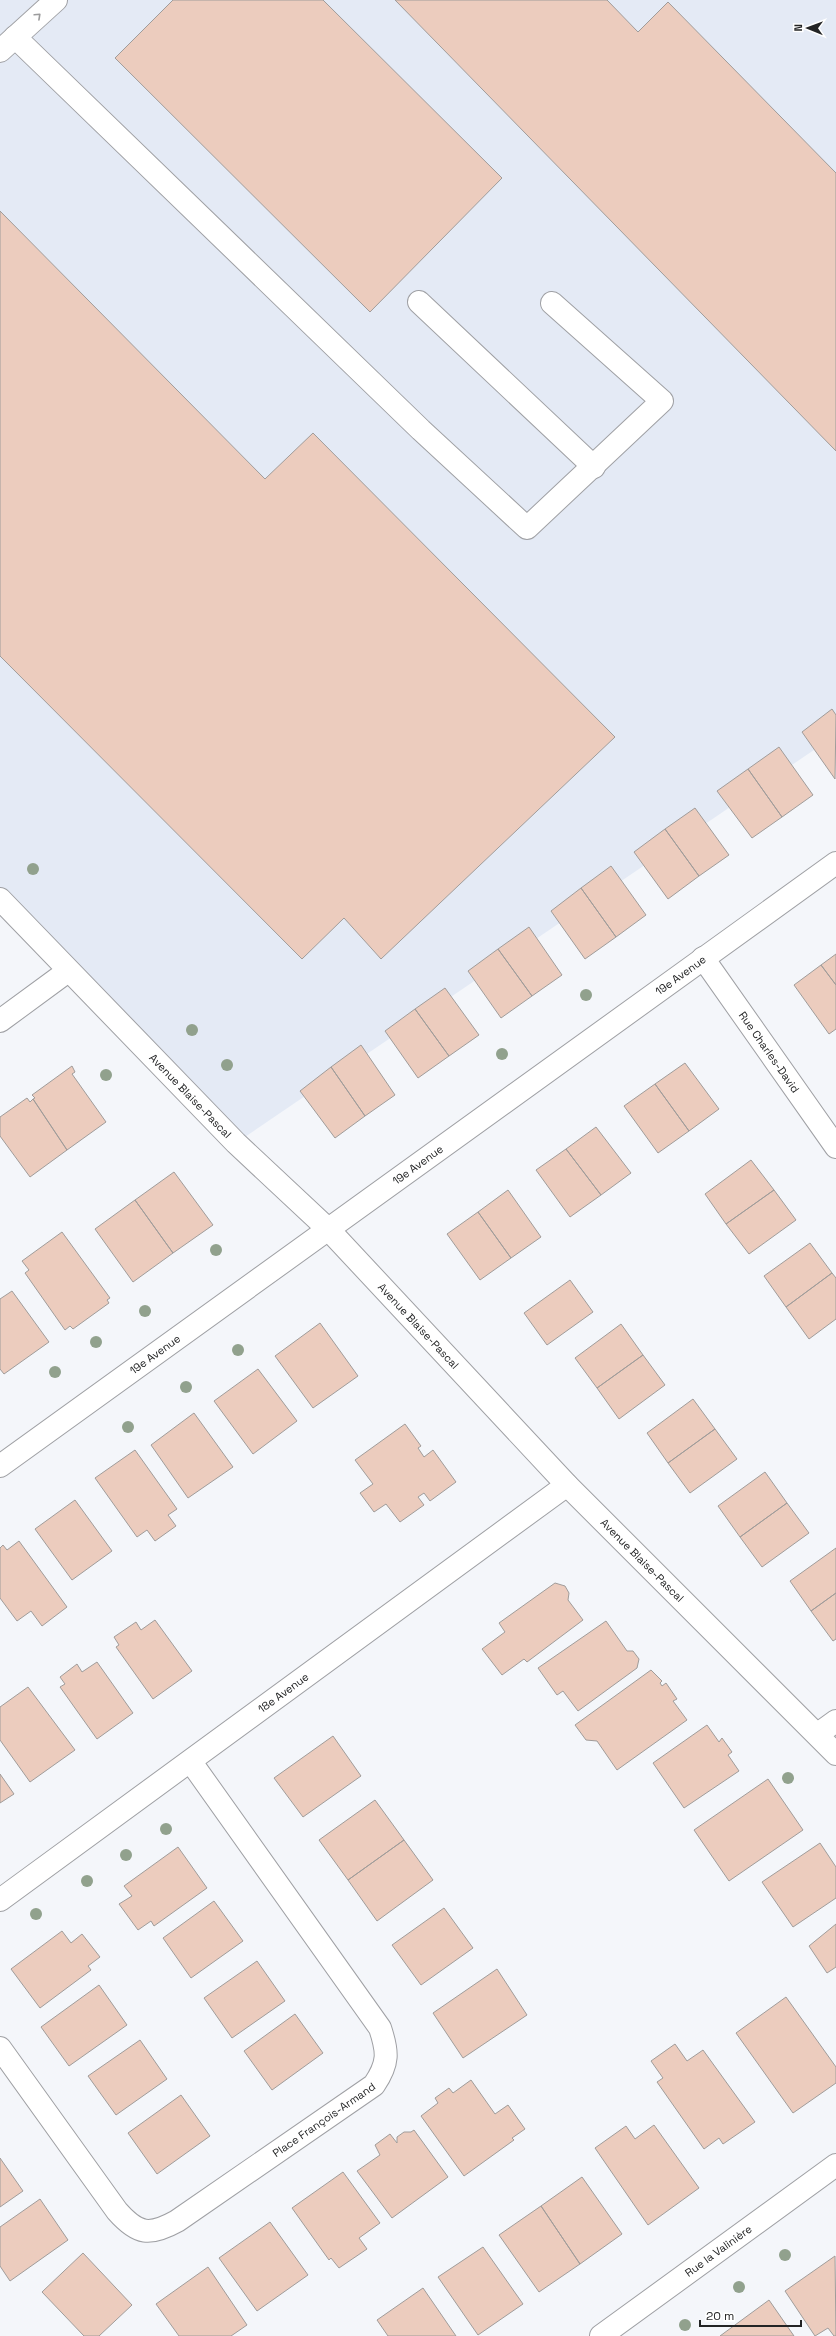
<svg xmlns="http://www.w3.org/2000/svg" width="836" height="2336" font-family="'Space Grotesk',sans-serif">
  <rect width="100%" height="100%" fill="#f4f6fa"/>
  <!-- built -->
  <path fill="#e4eaf5" d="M0 0H836V735L236 1143 0 899Z"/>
  <!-- building -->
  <path fill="#ecccbe" stroke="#a09c9a" d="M173 0H323L502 178 370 312 115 58Z
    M395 0H607L638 32 668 2 836 173V451Z
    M0 211 265 479 313 433 615 737 381 959 344 918 302 959 0 656Z
    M832 709 836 715 835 779 802 732Z
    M779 747 813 795 782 817 748 769Z
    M748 769 782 817 752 838 717 791Z
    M695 808 729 855 699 876 665 829Z
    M665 829 699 876 668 899 634 852Z
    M611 866 646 915 616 937 581 888Z
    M581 888 616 937 585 959 551 911Z
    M529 927 562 975 532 996 498 949Z
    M498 949 532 996 501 1018 468 971Z
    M836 954V985L821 965Z
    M821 965 836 985V1029L829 1034 794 985Z
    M445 988 479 1035 449 1056 415 1009Z
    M415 1009 449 1056 418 1078 385 1031Z
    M361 1045 395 1095 365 1116 331 1067Z
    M685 1063 719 1109 689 1131 655 1084Z
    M72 1066 75 1072 72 1074 106 1122 67 1150 33 1099 35 1098 32 1095Z
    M331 1067 365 1116 335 1138 300 1091Z
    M655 1084 689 1131 658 1153 624 1106Z
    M27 1098 30 1102 33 1099 67 1150 30 1177 0 1136V1117Z
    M596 1127 631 1173 601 1195 566 1149Z
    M566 1149 601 1195 570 1217 536 1170Z
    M751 1160 774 1190 726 1224 705 1194Z
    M174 1172 213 1225 173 1253 135 1200Z
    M508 1190 541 1237 511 1258 478 1212Z
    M774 1190 796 1220 749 1254 726 1224Z
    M135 1200 173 1253 133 1282 95 1229Z
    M478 1212 511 1258 480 1280 447 1234Z
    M62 1232 110 1298 107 1300 109 1303 73 1329 70 1326 65 1330 25 1273 29 1270 22 1261Z
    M810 1243 832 1273 786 1307 764 1276Z
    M832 1273 836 1278V1319L809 1339 786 1307Z
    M570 1280 593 1312 547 1345 524 1313Z
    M12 1291 49 1342 4 1374 0 1369V1299Z
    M320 1323 358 1376 313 1408 275 1356Z
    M621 1324 643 1355 597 1388 575 1358Z
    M643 1355 665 1385 619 1419 597 1388Z
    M258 1369 297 1421 253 1454 214 1401Z
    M693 1399 715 1429 668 1463 647 1433Z
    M194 1413 233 1467 188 1498 151 1445Z
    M405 1424 421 1446 418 1448 424 1457 433 1450 456 1482 430 1501 424 1493 418 1497 424 1505 400 1522 386 1504 374 1512 360 1493 373 1484 355 1460Z
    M715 1429 737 1459 690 1493 668 1463Z
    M135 1450 177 1509 168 1515 176 1526 155 1541 147 1530 137 1537 95 1478Z
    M765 1472 787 1503 740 1537 718 1506Z
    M75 1500 112 1551 72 1580 35 1529Z
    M787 1503 809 1533 762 1567 740 1537Z
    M19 1541 67 1607 42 1626 31 1611 17 1621 0 1598V1548L3 1545 7 1550Z
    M836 1548V1593L811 1611 790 1581Z
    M555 1583 565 1586 569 1593 568 1600 583 1620 527 1662 524 1659 502 1675 482 1649 505 1632 499 1623Z
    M836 1593V1639L833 1641 811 1611Z
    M155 1620 192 1671 153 1699 116 1647 119 1645 114 1637 136 1622 141 1630Z
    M606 1621 627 1651H633L639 1659 637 1668 578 1711 563 1691 557 1695 538 1668Z
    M97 1662 133 1713 97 1739 60 1687 65 1684 60 1677 77 1664 82 1672Z
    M651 1670 662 1681 660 1683 662 1686 666 1683 677 1699 673 1701 687 1720 617 1770 597 1741 586 1740 575 1725Z
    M28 1687 75 1750 30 1782 0 1740V1707Z
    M707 1725 719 1742 722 1738 732 1752 728 1755 739 1771 684 1808 653 1763Z
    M333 1736 361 1776 303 1817 274 1778Z
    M0 1774 14 1794 0 1803Z
    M768 1779 803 1830 729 1881 694 1830Z
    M375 1800 404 1840 348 1880 319 1840Z
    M404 1840 433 1880 377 1921 348 1880Z
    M820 1843 836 1867V1898L793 1927 762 1882Z
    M178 1847 207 1888 154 1926 151 1921 138 1930 119 1904 132 1896 124 1886Z
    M214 1901 243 1941 191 1978 163 1938Z
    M444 1908 473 1948 421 1985 392 1945Z
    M836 1924V1967L827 1973 809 1946Z
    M62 1931 71 1943 82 1934 100 1957 88 1966 91 1970 40 2008 11 1969Z
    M257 1961 285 2001 232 2038 204 1998Z
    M497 1969 527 2015 463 2058 433 2013Z
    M99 1985 127 2025 69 2066 41 2027Z
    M786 1997 836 2067V2083L793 2113 736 2033Z
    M295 2014 323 2053 272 2090 244 2051Z
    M140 2040 167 2079 116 2115 88 2076Z
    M675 2044 687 2061 703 2050 755 2122 723 2144 719 2138 704 2149 657 2082 663 2078 651 2061Z
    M471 2080 495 2114 508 2105 525 2129 512 2138 514 2140 464 2176 421 2116 438 2103 435 2098 449 2088 453 2093Z
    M181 2095 210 2136 157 2174 128 2133Z
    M654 2125 699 2188 648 2225 595 2148 626 2126 635 2139Z
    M414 2130 448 2177 392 2218 357 2171 380 2155 375 2145 390 2134 397 2143V2137L404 2132H411Z
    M0 2158 23 2191 0 2207Z
    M343 2172 380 2223 359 2238 367 2249 339 2268 331 2258 329 2260 292 2208Z
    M582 2177 622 2234 580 2264 541 2206Z
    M40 2199 68 2240 10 2281 0 2266V2227Z
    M541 2206 580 2264 539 2292 499 2235Z
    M270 2222 308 2275 257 2311 219 2258Z
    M483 2247 523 2304 478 2335 438 2277Z
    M83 2253 132 2305 99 2336H84L42 2292Z
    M835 2256 836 2336H834L828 2328 815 2336 785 2291Z
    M208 2267 247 2325 231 2336H179L156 2304Z
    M423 2288 456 2336H388L377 2320Z
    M769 2300 794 2336H720Z"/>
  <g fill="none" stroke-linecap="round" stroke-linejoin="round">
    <!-- minor casing -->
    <g stroke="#9fa0a4" stroke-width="24">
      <g id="minor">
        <path d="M15 37 421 430 527 528 662 401 552 303"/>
        <path d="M0 51 56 0"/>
        <path d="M419 302 594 467"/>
        <path id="s1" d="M0 899 236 1143 329 1230 567 1485 836 1754"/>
        <path id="s2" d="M703 958 836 1147"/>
        <path d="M0 1021 68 971"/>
        <path id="s3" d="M0 1466 836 863"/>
        <path d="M818 1734 836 1721"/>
        <path id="s4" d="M0 1900 567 1485"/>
        <path id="s5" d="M0 2048 117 2211C138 2235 150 2236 177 2221L374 2085C389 2063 388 2052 380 2028L191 1762"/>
        <path id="s6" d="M601 2336 836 2165"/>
      </g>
    </g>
    <!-- minor -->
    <use href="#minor" stroke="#fff" stroke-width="22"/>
  </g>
  <!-- trees -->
  <g fill="#91a18d">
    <circle cx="33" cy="869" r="6"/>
    <circle cx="586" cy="995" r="6"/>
    <circle cx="192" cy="1030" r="6"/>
    <circle cx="502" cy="1054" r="6"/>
    <circle cx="227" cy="1065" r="6"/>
    <circle cx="106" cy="1075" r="6"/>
    <circle cx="216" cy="1250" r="6"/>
    <circle cx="145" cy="1311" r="6"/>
    <circle cx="96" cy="1342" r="6"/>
    <circle cx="238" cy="1350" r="6"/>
    <circle cx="55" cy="1372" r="6"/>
    <circle cx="186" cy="1387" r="6"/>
    <circle cx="128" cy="1427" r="6"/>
    <circle cx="788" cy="1778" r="6"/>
    <circle cx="166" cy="1829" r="6"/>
    <circle cx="126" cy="1855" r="6"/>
    <circle cx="87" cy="1881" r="6"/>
    <circle cx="36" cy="1914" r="6"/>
    <circle cx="785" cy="2255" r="6"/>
    <circle cx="739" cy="2287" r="6"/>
    <circle cx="685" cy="2325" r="6"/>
  </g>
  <!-- one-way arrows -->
  <defs><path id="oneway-chevron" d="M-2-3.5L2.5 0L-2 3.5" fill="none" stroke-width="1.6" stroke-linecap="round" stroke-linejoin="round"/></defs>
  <use stroke="#9c9c9d" href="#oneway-chevron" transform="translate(38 16) rotate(-43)"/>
  <g text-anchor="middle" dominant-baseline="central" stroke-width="3" stroke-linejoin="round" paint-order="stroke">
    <!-- street labels -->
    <g font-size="11" fill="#232425" stroke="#fff">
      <text stroke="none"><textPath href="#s3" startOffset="839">19e Avenue</textPath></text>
      <text stroke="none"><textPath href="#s2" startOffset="115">Rue Charles-David</textPath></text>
      <text stroke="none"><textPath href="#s1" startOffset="274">Avenue Blaise-Pascal</textPath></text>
      <text stroke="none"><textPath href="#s3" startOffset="515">19e Avenue</textPath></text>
      <text stroke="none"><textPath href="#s1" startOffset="598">Avenue Blaise-Pascal</textPath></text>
      <text stroke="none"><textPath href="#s3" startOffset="191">19e Avenue</textPath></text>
      <text stroke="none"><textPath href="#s1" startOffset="922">Avenue Blaise-Pascal</textPath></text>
      <text stroke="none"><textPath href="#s4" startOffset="351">18e Avenue</textPath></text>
      <text stroke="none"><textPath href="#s5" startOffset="448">Place François-Armand</textPath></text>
      <text stroke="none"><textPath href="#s6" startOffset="145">Rue la Valinière</textPath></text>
    </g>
  </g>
  <!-- north arrow -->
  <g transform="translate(808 28) rotate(271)" stroke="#ffffff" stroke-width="3" paint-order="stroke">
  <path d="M0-3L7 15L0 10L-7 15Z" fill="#232425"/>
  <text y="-6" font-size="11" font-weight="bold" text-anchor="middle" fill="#232425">N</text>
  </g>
  <!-- scale -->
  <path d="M700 2320v6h101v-6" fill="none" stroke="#232425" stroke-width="2"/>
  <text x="706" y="2320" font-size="12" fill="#232425" stroke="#ffffff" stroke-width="3" paint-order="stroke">20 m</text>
</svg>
